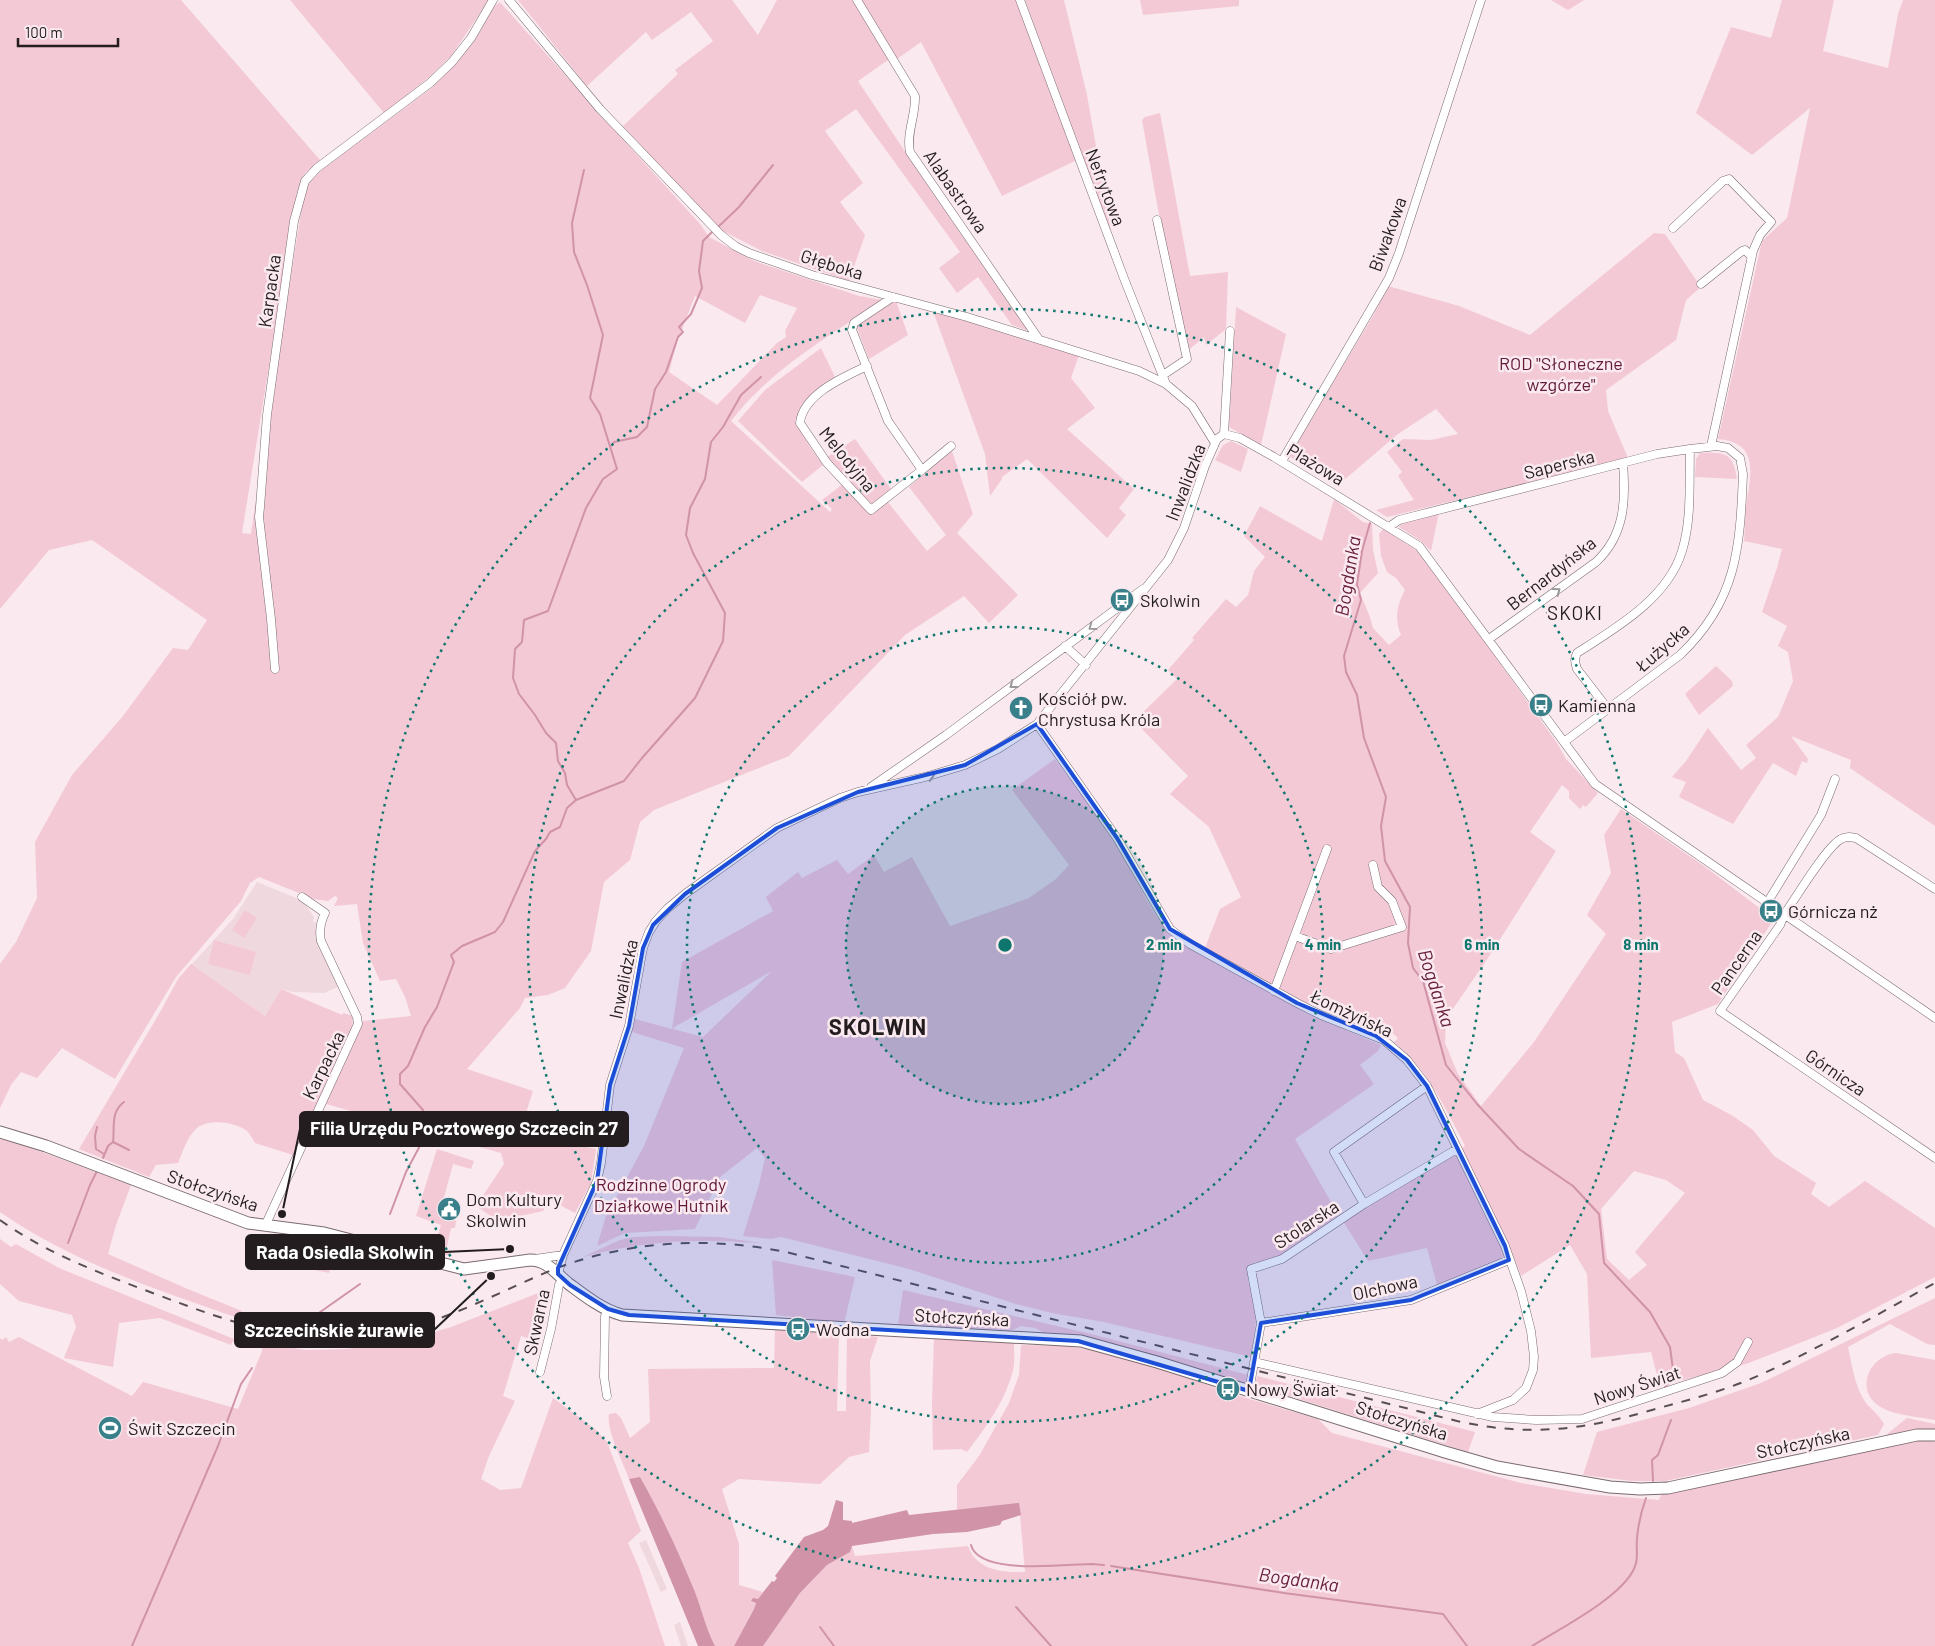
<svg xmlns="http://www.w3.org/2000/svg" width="1935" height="1646" font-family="Barlow,sans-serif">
  <rect width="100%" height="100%" fill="#fae9ee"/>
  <!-- built -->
  <path fill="#f0d8df" d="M257 882 301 900 308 908 314 917 313 922H316V936L338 987 324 993 292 992 281 989 265 1016 191 965 233 919Z
    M646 1540 667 1589 661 1592 639 1543Z
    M680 1622 688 1646H681L674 1625Z"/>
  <!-- green -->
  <path fill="#f3c9d6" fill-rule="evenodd" d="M0 0H181L320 160 305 173 297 192 242 533 251 534 260 471 303 200 309 183 323 169 433 87 469 45 492 8 500 2 607 122 700 224 709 237 754 261 859 296 883 300C829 336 771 369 731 421L830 512 832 509 822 500 848 480 827 457 855 439 891 489 883 496 927 551 946 535 909 487 952 451 973 514 957 533 1018 595 989 623 964 596 905 635 789 756 654 810 640 822 630 860 604 882 591 951 565 988 548 995 525 998 520 1008 467 1069 533 1091 525 1116 554 1140 596 1149 591 1183 575 1213 550 1200 543 1211 498 1221 476 1206 504 1164 501 1153 326 1104 363 1021 411 1016 405 997 396 979 380 981 363 943 357 904 334 906 338 898 335 896 328 901 314 899 259 877 250 883 241 901 176 977 115 1079 62 1048 37 1078 21 1072 11 1085 0 1108V964L16 942 37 898 35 842 72 775 123 716 173 648 188 650 207 620 92 540 49 550 0 609ZM760 295 797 308 785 331 786 337 777 343 717 405 669 372 677 342 695 296 745 323Z
    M290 0H489L451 56 427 79 384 113Z
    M518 0H732L758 35 777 0H1017L1077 160 1002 196 921 42 897 59 888 60 858 81 936 198 1028 331 1012 325 978 277 957 293 939 268 960 252 856 109 825 131 863 183 840 202 865 235 849 281 762 251 719 229 623 126 678 74 675 70 713 41 691 12 652 40 646 32 587 86Z
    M1025 0H1064L1087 95 1111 232Z
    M1140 0H1239V6L1143 15Z
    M1551 0H1584L1568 10Z
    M1782 0H1834L1823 51 1888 68 1898 14 1903 0H1935V826L1850 768 1851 760 1791 736 1808 759 1807 763 1802 761 1796 776 1773 763 1733 824 1679 797 1686 782 1672 777 1686 761 1708 728 1741 770 1756 758 1746 745 1778 717 1793 681 1788 652 1778 646 1787 626 1762 612 1777 568 1782 549 1744 541C1745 530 1745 517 1746 506 1751 476 1760 442 1718 439L1762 241 1787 218 1810 108 1752 155 1696 113 1731 27 1771 38Z
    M1160 113 1190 276 1228 272 1226 329 1206 345 1204 337 1190 349 1187 348 1166 254 1142 120 1145 117Z
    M1654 233 1665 234 1701 287 1686 300 1676 340 1606 390 1608 411 1628 458 1387 517 1376 510 1414 500 1398 476 1402 472 1387 452 1403 439 1431 440 1458 434 1436 409 1398 434 1337 486 1289 456 1373 316 1388 286 1459 306 1530 335Z
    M894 301H896L908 335 869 359 857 328 858 324Z
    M1236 307 1286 334 1261 445 1229 427Z
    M933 311 1079 355 1071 378 1095 408 1067 429 1134 489 1119 508 1126 515 1107 538 1027 459 1002 477V479L990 496 985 454Z
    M821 348 835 377 802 404 795 421 810 447 823 465 802 482 738 421 765 390Z
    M1231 441 1248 449 1241 472 1215 460 1223 445Z
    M1700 453C1725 452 1733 452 1737 479L1695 477 1696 459Z
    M1334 499 1363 522 1372 524 1373 550 1378 573 1360 593 1370 617 1373 628 1389 645 1401 635C1394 619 1397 605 1405 590L1396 578 1387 572 1381 556 1379 534 1383 529 1415 549 1431 567 1557 743 1566 759 1598 793 1586 807 1583 805 1580 809 1569 798V791L1562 785 1530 832 1556 851 1490 955 1446 1019 1445 1043 1458 1074 1481 1106 1534 1042 1606 934 1587 915 1611 873 1604 835 1621 809 1704 866 1774 919 1718 1004 1672 1022 1675 1052 1684 1058 1703 1100 1733 1116 1753 1130 1774 1156 1816 1183 1811 1194 1829 1207 1865 1181 1935 1228V1277L1837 1328 1797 1344 1746 1364 1660 1386 1651 1352 1591 1358 1587 1274 1570 1245 1521 1276 1513 1255 1437 1285 1427 1248 1368 1261 1343 1221 1465 1146 1463 1142C1444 1105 1426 1068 1394 1042L1398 1038 1387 1028 1298 1000 1205 948 1220 909 1241 897 1209 827 1170 794 1188 776 1134 721 1177 679 1168 670 1194 640 1192 638 1226 599 1236 607 1248 595 1254 571 1265 557 1244 536 1260 506 1322 541ZM1634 1171 1666 1180 1685 1193 1635 1252 1647 1265 1629 1280 1607 1259 1601 1209Z
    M1439 512 1431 551 1421 541 1399 527 1403 522Z
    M1716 666 1732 681 1733 686 1699 715 1685 694Z
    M1055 759C1078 790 1108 824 1126 859 1140 887 1153 917 1176 940L1308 1014 1381 1045 1378 1051 1360 1065 1374 1084 1295 1139 1339 1216 1276 1259 1253 1263 1249 1268 1248 1281 1257 1314 1251 1357 1104 1322 1052 1313 1016 1304 909 1269 781 1237 771 1239 743 1236 759 1185 765 1158 757 1148 720 1177 695 1229 625 1233 597 1246 606 1216 644 1146 684 1048 632 1032 635 1019 672 1029 682 962 773 911 766 897 798 872 802 878 837 860 848 874 874 855 884 872 912 857 950 926 1029 898 1056 879 1069 865 1012 790ZM772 971 703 1037 673 1029V1028Z
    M245 910 257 918 244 938 232 930Z
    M214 940 256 952 250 975 208 964Z
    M191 964 265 1016 281 989 342 1015 343 1013 353 1016 352 1030 293 1155 255 1143C253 1140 251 1136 249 1133 239 1122 209 1118 197 1128 187 1137 183 1151 178 1163L156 1165 149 1177 79 1149 159 1014 178 979Z
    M0 1139 20 1144 131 1185 116 1225 108 1254 190 1290 242 1311 238 1318C155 1289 72 1262 0 1212Z
    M437 1149 474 1161 471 1169 453 1164 439 1216 456 1221 455 1228H451L446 1251 451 1252 450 1256 433 1252 441 1225 416 1216Z
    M663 1236 719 1237 760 1243C697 1239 644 1240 583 1257L620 1240 634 1237Z
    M0 1239 11 1247 16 1244 59 1268 234 1339 231 1345 160 1318 119 1323 113 1367 64 1358 76 1327 72 1315 19 1301 0 1284Z
    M298 1244 333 1250 329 1273 292 1265Z
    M772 1260 855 1277 844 1323 776 1315Z
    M546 1290 540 1342 521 1336 503 1396 515 1401 489 1456 481 1479 500 1490 521 1488 553 1398 596 1430 607 1442 641 1531 628 1543 639 1568 665 1646H0V1338L2 1340 6 1337 9 1342 19 1337 132 1396 143 1382 238 1409 262 1351 263 1343 306 1350 347 1349 415 1338 451 1327Z
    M903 1290 1087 1333 1248 1375 1247 1384 1080 1335 1043 1332 1035 1328 1021 1326 1013 1330 898 1325Z
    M1935 1298V1345L1927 1344 1890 1324 1848 1347C1852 1365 1855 1388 1866 1403 1872 1410 1879 1415 1884 1424L1878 1435 1665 1481H1632L1583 1475 1597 1432 1689 1408 1761 1383Z
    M775 1329 839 1331 837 1411H846L847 1333 878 1337 870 1361 871 1411 869 1452 849 1457 820 1484 739 1479 722 1489 739 1544V1585L763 1592 758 1599 751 1601 756 1603 754 1609 734 1646H715C706 1629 702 1610 695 1592 679 1553 661 1515 640 1477L629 1479C623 1462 606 1431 609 1414L616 1413 621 1418 630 1438 650 1422 648 1369 774 1368Z
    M934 1338 1014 1343C1014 1352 1015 1362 1013 1370 1005 1402 986 1427 967 1452L961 1449 933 1450 932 1402Z
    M1021 1345 1064 1346 1095 1350 1175 1373 1239 1396 1318 1419 1332 1433 1521 1483 1586 1494 1659 1500 1661 1495 1763 1472 1922 1439 1935 1442V1646H763L800 1593 827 1565 850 1552 852 1546 855 1556 968 1546C976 1570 1003 1573 1025 1572L1019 1504 957 1510V1485L979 1456 1009 1403 1019 1375Z
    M1896 1353 1935 1360V1420C1919 1417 1892 1415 1879 1406 1854 1389 1870 1356 1896 1353Z
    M1257 1376 1475 1432 1468 1452 1255 1385Z
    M1907 1418 1935 1424V1430L1888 1436 1887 1434Z"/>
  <!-- water -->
  <path fill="#d093a7" d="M640 1477C661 1514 679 1553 695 1592 702 1610 706 1629 715 1646H698L629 1479Z
    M836 1500 843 1502V1520L852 1521V1523L907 1510 909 1515 1019 1503 1021 1515 1002 1521 1000 1525 967 1532 933 1534 852 1546 850 1552 827 1565 800 1593 763 1646H734L754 1609 756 1603 751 1601 753 1598 758 1599 772 1581 774 1582 777 1578 775 1576 804 1537 823 1530 828 1526Z"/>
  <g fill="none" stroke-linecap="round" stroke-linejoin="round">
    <!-- stream -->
    <path stroke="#d093a7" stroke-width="2" d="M717 228 739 207 773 165
      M611 446 614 442 637 437 647 427 655 389 666 372 678 337 683 332 679 327 691 314 702 288 699 271 703 241 713 231
      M1370 523 1362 551 1357 584 1361 600 1344 656 1346 672 1357 695 1364 738 1386 797 1381 826 1385 861 1410 907 1408 943 1413 968 1423 981 1446 1065 1477 1104 1519 1149 1573 1186 1599 1214 1604 1263 1650 1312 1670 1347 1674 1377 1665 1387
      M576 800 567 785 565 773 558 761 556 743 546 733 535 715 519 694 513 678 515 649 522 642 524 620 548 611 586 508 603 479 617 469 600 414 590 398 603 335 587 285 574 252 572 223 584 170
      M97 1127 95 1136 96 1149 104 1154
      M113 1142C115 1128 110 1112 124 1102
      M103 1158 108 1146 113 1142 129 1150
      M390 1214 406 1172 423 1140V1110L400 1084V1074L408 1066 425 1027 437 1007 454 962 451 955 462 946 495 932 503 922 535 851 546 839 550 832 560 827 567 808 576 800 624 781 642 758 695 698 723 641 725 613 693 553 686 535 690 508 705 479 711 442 723 427 741 395 761 377
      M68 1243 90 1185 97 1171
      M296 1329 360 1284
      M1653 1481 1652 1460 1658 1455 1671 1420
      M971 1545C979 1576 1066 1564 1092 1564L1104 1565
      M1111 1566 1284 1593 1443 1614 1467 1646
      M1016 1607 1051 1646
      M820 1627 834 1646
      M132 1646 218 1446 241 1384 252 1368
      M1532 1646C1559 1629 1629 1594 1636 1563 1638 1556 1636 1547 1637 1539 1638 1525 1641 1512 1646 1498"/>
    <!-- street casing -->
    <g stroke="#7a6b6f" stroke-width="9">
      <path id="street" d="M509 0 600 109 721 235 735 246 749 253 812 275 967 317 1139 371 1166 384 1192 406 1215 443
        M857 0 915 96C916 115 906 133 910 152L1038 338
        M1020 0 1125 281 1166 384
        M1157 220 1187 359 1163 375
        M1673 228 1723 181 1729 179 1771 222 1760 235 1753 251 1711 446
        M1701 284 1742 251 1745 250 1751 256
        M867 366C844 377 803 394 800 423L827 463 871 510 922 470 888 421 852 330 854 323 893 297
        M1224 434 1240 438 1274 457 1419 546 1595 784 1935 1018
        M1224 434 1230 331
        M1282 461 1389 278 1399 253 1481 0
        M922 470 951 446
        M1389 527 1399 520 1657 454 1690 449 1717 446 1728 448 1740 458 1743 474C1740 548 1737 601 1680 655L1564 742
        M1489 639 1596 562C1625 535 1626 500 1623 463
        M1065 646 1086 665
        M275 669 271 619 259 517 260 507 267 415 294 221 305 181 317 168 430 83 452 62 471 38 493 0
        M1608 709 1577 669C1575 662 1574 659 1577 653 1616 628 1668 598 1682 551 1692 519 1689 482 1690 449
        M1037 724 1117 838 1170 929 1190 944 1297 1003 1321 1015 1384 1040 1407 1060 1427 1086 1505 1246 1521 1291 1531 1331 1534 1357 1533 1370 1526 1388 1513 1400 1477 1414
        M871 787 946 735 1143 589
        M1935 889 1856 838C1851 837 1846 836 1841 839 1826 847 1795 899 1784 915L1780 925 1720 1011 1935 1158
        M1767 903 1821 815 1835 779
        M1295 936 1331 949 1402 927 1392 901 1378 887 1373 865
        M1274 991 1327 849
        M1364 1204 1334 1152 1427 1086
        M265 1226 358 1024 357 1017 321 941C319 931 320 923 325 913L302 897
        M535 1259 563 1255
        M558 1274 563 1255 597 1181 601 1163 610 1085 629 1026 643 948 649 932 656 921 668 908 685 894 777 828 840 798 858 792 925 777 965 765 998 749 1037 724 1168 560 1184 528 1205 466 1217 439 1224 434
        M1261 1323 1411 1300 1509 1260
        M1254 1362 1493 1417 1536 1420 1582 1419 1722 1373 1737 1362 1748 1342
        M540 1372 551 1329 559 1285 562 1279
        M1249 1391 1261 1323 1251 1269 1282 1259 1364 1204 1457 1149
        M607 1396 604 1377 605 1316 608 1309"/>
    </g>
    <!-- secondary casing -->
    <g stroke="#7a6b6f" stroke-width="13">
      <path id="secondary" d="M0 1132 46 1146 248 1223 324 1233 464 1269 530 1260C548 1260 556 1274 569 1284 585 1296 603 1310 622 1315L1081 1341 1157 1362 1445 1452 1497 1467 1610 1487 1640 1489 1668 1488 1917 1435H1935"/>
    </g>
    <!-- street -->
    <use href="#street" stroke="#fff" stroke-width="8"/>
    <!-- secondary -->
    <use href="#secondary" stroke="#fff" stroke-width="11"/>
    <!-- rail -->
    <path stroke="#584f52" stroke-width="2" stroke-dasharray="9 9" stroke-linecap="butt" d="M0 1220C46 1253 97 1272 150 1292 238 1325 309 1353 405 1329 456 1316 504 1290 552 1270 628 1240 712 1236 790 1253L1457 1421C1529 1437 1582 1430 1652 1410 1684 1401 1716 1393 1746 1381 1810 1354 1874 1316 1935 1283"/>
  </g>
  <!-- one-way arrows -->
  <defs><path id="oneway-chevron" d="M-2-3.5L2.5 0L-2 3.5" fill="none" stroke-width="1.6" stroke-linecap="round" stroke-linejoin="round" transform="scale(1.25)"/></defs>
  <g stroke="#9c999a">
    <use href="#oneway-chevron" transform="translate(1557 591) rotate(-36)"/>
    <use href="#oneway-chevron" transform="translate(1092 627) rotate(144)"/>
    <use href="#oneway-chevron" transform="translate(1013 685) rotate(143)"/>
    <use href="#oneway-chevron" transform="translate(931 776) rotate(-15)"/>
  </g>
  <!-- marked area -->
  <path fill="#1d4ed8" fill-opacity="0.2" stroke="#1d4ed8" stroke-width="4" stroke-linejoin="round" d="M1037 724 1117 838 1170 929 1297 1003 1376 1036 1407 1060 1427 1086 1505 1246 1509 1260 1411 1300 1261 1323 1249 1391 1078 1341 629 1315 608 1309 570 1285 558 1274V1268L597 1181 610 1085 629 1026 643 948 653 925 685 894 777 828 858 792 965 765Z"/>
  <!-- distance rings -->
  <circle cx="1005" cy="945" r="159" fill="#0f766e" fill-opacity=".12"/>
  <g fill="none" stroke="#0f766e" stroke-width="2.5" stroke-dasharray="2.5 5">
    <circle cx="1005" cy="945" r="159"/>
    <circle cx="1005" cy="945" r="318"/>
    <circle cx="1005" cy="945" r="477"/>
    <circle cx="1005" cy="945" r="636"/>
  </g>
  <!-- icons -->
  <defs>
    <g id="bus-disc" transform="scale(1.25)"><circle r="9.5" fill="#3a808a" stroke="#fae9ee"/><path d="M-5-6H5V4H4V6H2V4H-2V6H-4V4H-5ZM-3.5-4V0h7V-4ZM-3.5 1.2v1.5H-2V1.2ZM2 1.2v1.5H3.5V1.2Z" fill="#fff"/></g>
    <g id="church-disc" transform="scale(1.25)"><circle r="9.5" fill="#3a808a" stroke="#fae9ee"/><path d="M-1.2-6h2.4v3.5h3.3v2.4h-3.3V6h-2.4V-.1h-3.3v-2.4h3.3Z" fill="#fff"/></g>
    <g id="civic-disc" transform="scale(1.25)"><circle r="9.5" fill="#3a808a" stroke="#fae9ee"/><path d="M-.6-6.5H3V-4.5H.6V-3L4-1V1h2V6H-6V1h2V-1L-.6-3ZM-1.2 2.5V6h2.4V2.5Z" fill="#fff"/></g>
    <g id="stadium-disc" transform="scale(1.25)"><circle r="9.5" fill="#3a808a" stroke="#fae9ee"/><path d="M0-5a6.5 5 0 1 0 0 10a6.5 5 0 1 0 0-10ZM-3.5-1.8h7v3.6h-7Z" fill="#fff"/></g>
  </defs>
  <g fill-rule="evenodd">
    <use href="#bus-disc" x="1122" y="600"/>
    <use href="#bus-disc" x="1541" y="705"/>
    <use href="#church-disc" x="1021" y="708"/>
    <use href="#bus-disc" x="1771" y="911"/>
    <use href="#civic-disc" x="449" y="1209"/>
    <use href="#bus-disc" x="798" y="1329"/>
    <use href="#bus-disc" x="1228" y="1389"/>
    <use href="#stadium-disc" x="110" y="1428"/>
  </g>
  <g text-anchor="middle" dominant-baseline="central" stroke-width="5" stroke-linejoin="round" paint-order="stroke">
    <!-- street labels -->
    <g font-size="18" fill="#231d1f" stroke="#fae9ee">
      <text transform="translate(1106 187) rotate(69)">Nefrytowa</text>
      <text transform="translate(956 191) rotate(55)">Alabastrowa</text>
      <text transform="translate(1387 234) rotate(-70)">Biwakowa</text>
      <text transform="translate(832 264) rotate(17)">Głęboka</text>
      <text transform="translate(269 291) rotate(-82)">Karpacka</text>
      <text transform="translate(848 459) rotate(51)">Melodyjna</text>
      <text transform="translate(1316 464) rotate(31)">Plażowa</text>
      <text transform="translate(1559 464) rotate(-14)">Saperska</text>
      <text transform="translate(1185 482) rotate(-69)">Inwalidzka</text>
      <text transform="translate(1551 573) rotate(-38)">Bernardyńska</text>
      <text transform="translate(1662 647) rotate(-41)">Łużycka</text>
      <text transform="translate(1736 962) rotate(-55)">Pancerna</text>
      <text transform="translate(623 979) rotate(-78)">Inwalidzka</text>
      <text transform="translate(1352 1013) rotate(25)">Łomżyńska</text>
      <text transform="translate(323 1065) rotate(-64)">Karpacka</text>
      <text transform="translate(1836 1072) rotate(34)">Górnicza</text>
      <text transform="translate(213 1190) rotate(19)">Stołczyńska</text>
      <text transform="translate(1306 1224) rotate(-33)">Stolarska</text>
      <text transform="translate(1385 1287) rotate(-12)">Olchowa</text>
      <text transform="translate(962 1317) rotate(3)">Stołczyńska</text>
      <text transform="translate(536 1322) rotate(-78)">Skwarna</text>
      <text transform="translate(1637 1385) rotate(-18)">Nowy Świat</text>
      <text transform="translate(1402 1420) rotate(17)">Stołczyńska</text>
      <text transform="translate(1803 1442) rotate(-12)">Stołczyńska</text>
    </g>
    <!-- park labels -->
    <g font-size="18" fill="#621939" stroke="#fae9ee">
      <text x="1561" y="363">ROD "Słoneczne<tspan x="1561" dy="21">wzgórze"</tspan></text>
      <text x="661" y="1184">Rodzinne Ogrody<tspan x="661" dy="21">Działkowe Hutnik</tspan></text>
    </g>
    <!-- poi labels -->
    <g font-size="18" fill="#231d1f" stroke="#fae9ee" text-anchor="start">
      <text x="1140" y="600">Skolwin</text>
      <text x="1038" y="698">Kościół pw.<tspan x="1038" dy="21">Chrystusa Króla</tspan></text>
      <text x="1558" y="705">Kamienna</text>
      <text x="1788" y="911">Górnicza nż</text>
      <text x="466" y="1199">Dom Kultury<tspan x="466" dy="21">Skolwin</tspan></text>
      <text x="816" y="1329">Wodna</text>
      <text x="1246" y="1389">Nowy Świat</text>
      <text x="128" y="1428">Świt Szczecin</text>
    </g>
    <!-- water labels -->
    <g font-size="19" font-style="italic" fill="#68203e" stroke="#fae9ee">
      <text transform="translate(1347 576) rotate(-81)">Bogdanka</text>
      <text transform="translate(1437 988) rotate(72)">Bogdanka</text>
      <text transform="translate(1299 1579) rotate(8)">Bogdanka</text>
    </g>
    <!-- neighbourhood labels -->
    <g font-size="19" letter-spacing="1" fill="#231d1f" stroke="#fae9ee">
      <text x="1575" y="612">SKOKI</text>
    </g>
    <!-- district labels -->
    <g font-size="22" font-weight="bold" letter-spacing="1" fill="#231d1f" stroke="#fae9ee">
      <text x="878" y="1026">SKOLWIN</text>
    </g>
  </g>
  <circle cx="1005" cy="945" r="8" fill="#0f766e" stroke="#fae9ee" stroke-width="2.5"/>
  <g font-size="15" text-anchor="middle" font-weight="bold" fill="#0f766e" stroke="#fae9ee" stroke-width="5" stroke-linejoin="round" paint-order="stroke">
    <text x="1164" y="950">2 min</text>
    <text x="1323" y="950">4 min</text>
    <text x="1482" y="950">6 min</text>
    <text x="1641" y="950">8 min</text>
  </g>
  <!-- callouts -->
  <path fill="none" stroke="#231d1f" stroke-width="2" d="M282 1214L300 1129M510 1249L444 1252M491 1276L434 1330"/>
  <g fill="#231d1f" stroke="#fae9ee" stroke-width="2">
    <circle cx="282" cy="1214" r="5"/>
    <circle cx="510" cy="1249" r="5"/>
    <circle cx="491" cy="1276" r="5"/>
  </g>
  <g fill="#231d1f" stroke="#231d1f" stroke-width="2">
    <rect x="300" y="1112" width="328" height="34" rx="5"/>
    <rect x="246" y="1235" width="198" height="34" rx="5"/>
    <rect x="235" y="1313" width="199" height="34" rx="5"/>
  </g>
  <g font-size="19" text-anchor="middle" font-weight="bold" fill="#fff">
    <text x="464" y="1135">Filia Urzędu Pocztowego Szczecin 27</text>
    <text x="345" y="1259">Rada Osiedla Skolwin</text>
    <text x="334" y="1337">Szczecińskie żurawie</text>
  </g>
  <!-- scale -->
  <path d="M18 38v8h100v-8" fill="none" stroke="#231d1f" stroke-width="2.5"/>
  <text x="25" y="38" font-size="15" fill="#231d1f" stroke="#fae9ee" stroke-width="4" paint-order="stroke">100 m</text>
</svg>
